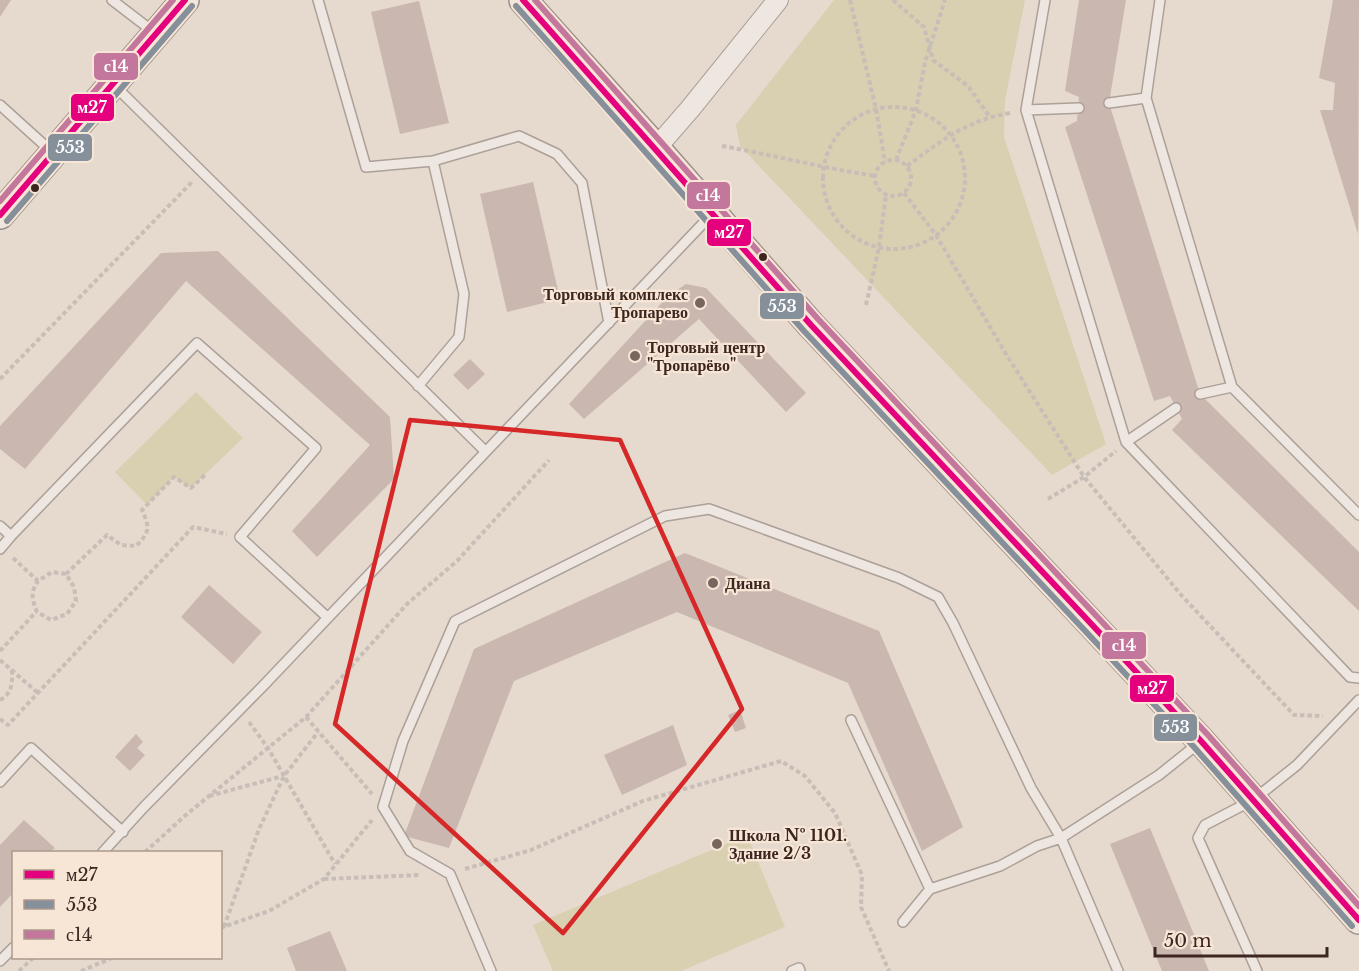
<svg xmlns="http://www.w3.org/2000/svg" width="1359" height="971" font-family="'Libre Baskerville',serif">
  <rect width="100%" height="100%" fill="#e6dacf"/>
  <!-- green -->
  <path fill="#d9d0b1" d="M834 0H1025L1005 100 1004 137 1106 444 1052 475 740 146 736 125Z
    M196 392 243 438 191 488 174 477 147 505 115 472Z
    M747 835 785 927 681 971H553L533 925Z"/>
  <!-- building -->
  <path fill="#cab7b0" d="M0 0H11L0 17Z
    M1079 0H1126L1109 103 1200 394 1359 552V611L1172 430 1182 419 1170 396 1154 401 1065 127 1077 121 1079 97 1065 91Z
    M1333 0H1359L1358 234 1320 110H1333L1335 83 1319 78Z
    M419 1 449 123 400 134 371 12Z
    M533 182 560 299 507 312 480 194Z
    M218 251 390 417 394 479 317 557 292 531 370 445 186 281 25 469 0 449V426L161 253Z
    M686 284 706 288 806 393 786 412 699 319 584 419 569 404 668 296Z
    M470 359 485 374 468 390 453 375Z
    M685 553 879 631 963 827 922 851 848 683 677 612 514 681 449 848 404 836 474 649Z
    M209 585 262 632 233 664 181 617Z
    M740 710 746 728 735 732 728 715Z
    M673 725 687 765 622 795 604 755Z
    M136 734 143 742 137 748 145 755 130 771 115 757Z
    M24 820 55 848 50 852H14V892L0 907V845Z
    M1150 828 1209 971H1162L1110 844Z
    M330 931 347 971H296L287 948Z"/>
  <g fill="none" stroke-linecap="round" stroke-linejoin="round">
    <!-- lane casing -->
    <g stroke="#aca098" stroke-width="12">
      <path id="lane" d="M112 0 155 33
        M318 0 366 167 433 161 464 294 459 337 418 386
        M1045 0 1026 110 1126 442 1350 677 1359 678
        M1160 0 1146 98 1232 387 1359 515
        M115 86 485 451
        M1109 103 1146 98
        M0 105 52 152
        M1026 110 1079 108
        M433 161 519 136 557 154 582 183 609 323
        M1200 394 1232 387
        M1126 442 1176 408
        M0 526 11 536 197 343 316 448 240 537 327 617
        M0 549 11 536
        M851 720 930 889
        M0 782 31 748 123 832
        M103 852 144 807 263 686 711 215
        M903 922 930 889 1000 866 1037 846 1061 838 1159 775 1199 743
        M0 961 14 947
        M491 971 450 874 410 851 383 807 403 741 455 621 665 516 709 509 899 578 938 597 953 623 1031 788 1061 838 1118 971
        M792 971 799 968 800 971
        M1257 971 1198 838 1205 825 1253 800 1297 765 1359 700"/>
    </g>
    <!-- street casing -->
    <g stroke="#aca098" stroke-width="22">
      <path id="street" d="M656 148 690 109 778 0"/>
    </g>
    <!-- secondary casing -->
    <g stroke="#9c8f88" stroke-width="30">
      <path id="secondary" d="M523 0 656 148 811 325 1201 741 1359 920
        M0 215 185 0"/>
    </g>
    <!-- path -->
    <path stroke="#c7beb7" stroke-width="4" stroke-dasharray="4.5 3" stroke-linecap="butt" d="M850 0 876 109 885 162
      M893 0 924 27 933 60 968 86 989 116
      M823 178a71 71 0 1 1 142 0a71 71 0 1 1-142 0Z
      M722 146C773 155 823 168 875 176
      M875 178a18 18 0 1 1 36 0a18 18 0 1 1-36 0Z
      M896 160 916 110 925 62 945 0
      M907 166C941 141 967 120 1010 113
      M904 193 936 235 1006 354 1084 477 1182 596 1294 715 1323 716
      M866 305 879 247 886 195
      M0 379 193 181
      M1048 499 1084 477 1116 451
      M13 558 38 581 52 572 66 574 74 587 76 601 67 614 51 620 37 612C32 600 30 592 38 581
      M66 574 107 535 121 545 136 546C150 532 150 528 142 510L174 477 191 488 205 475
      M0 651 36 612
      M0 660 38 693
      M0 700C13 693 12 683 12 670
      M306 717 372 794
      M0 719 8 725 193 527 227 534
      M249 722 268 748 335 864
      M209 796 283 776
      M145 852 187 814 306 717 407 604 457 561 549 460
      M465 869 531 850 643 801 781 761 805 776 835 813 862 875 861 907 889 971
      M324 879 420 875
      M224 927 259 829 284 776 318 732
      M220 928 269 911 324 879 372 820
      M19 971 33 958
      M81 971 112 958"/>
    <!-- lane -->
    <use href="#lane" stroke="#eee7e1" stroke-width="9"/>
    <!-- street -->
    <use href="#street" stroke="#eee7e1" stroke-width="20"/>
    <!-- secondary -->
    <use href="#secondary" stroke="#eee7e1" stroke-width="27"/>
    <!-- bus-1 casing -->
    <g stroke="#f7e5d6" stroke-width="10">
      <path id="bus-1" d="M523 0 811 325 1201 741 1359 920
        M0 215 185 0"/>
    </g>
    <!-- bus-2 casing -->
    <g stroke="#f7e5d6" stroke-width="10">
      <path id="bus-2" d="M516 6 804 331 1194 747 1352 926
        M7 221 192 6"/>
    </g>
    <!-- bus-3 casing -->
    <g stroke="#f7e5d6" stroke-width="10">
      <path id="bus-3" d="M535 0 818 319 1208 735 1359 906
        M0 201 173 0"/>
    </g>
    <!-- bus-1 -->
    <use href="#bus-1" stroke="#e5007d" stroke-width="6"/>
    <!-- bus-2 -->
    <use href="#bus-2" stroke="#86909a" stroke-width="6"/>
    <!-- bus-3 -->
    <use href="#bus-3" stroke="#c4779c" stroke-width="6"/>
  </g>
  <!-- marked area -->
  <path fill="none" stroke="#d62828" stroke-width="4.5" stroke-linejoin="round" d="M410 420 620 440 742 709 563 933 335 724Z"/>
  <!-- markers -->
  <g fill="#3c261f" stroke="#f7e5d6" stroke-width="2">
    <circle cx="35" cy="188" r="5"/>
    <circle cx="763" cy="257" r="5"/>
  </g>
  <g fill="#78655d" stroke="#f7e5d6" stroke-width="2">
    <circle cx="700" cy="303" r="6"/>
    <circle cx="635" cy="356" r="6"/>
    <circle cx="713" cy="583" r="6"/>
    <circle cx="717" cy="844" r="6"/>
  </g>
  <g text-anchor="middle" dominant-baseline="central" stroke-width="4.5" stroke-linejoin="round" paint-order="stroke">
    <!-- poi labels -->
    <g font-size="16" font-weight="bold" fill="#3c261f" stroke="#f7e5d6" text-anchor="start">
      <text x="688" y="294" text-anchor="end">Торговый комплекс<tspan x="688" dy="18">Тропарево</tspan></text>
      <text x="647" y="347">Торговый центр<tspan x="647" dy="18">"Тропарёво"</tspan></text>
      <text x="725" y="583">Диана</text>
      <text x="729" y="835">Школа № 1101.<tspan x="729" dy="18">Здание 2/3</tspan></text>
    </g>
  </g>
  <g stroke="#f7e5d6" stroke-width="2">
    <rect x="93" y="52" width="46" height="29" rx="6" fill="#c4779c"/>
    <rect x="70" y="93" width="45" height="29" rx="6" fill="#e5007d"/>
    <rect x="47" y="133" width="46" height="29" rx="6" fill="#86909a"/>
    <rect x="686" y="181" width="45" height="29" rx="6" fill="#c4779c"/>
    <rect x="706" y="218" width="46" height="29" rx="6" fill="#e5007d"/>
    <rect x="759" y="292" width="46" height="28" rx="6" fill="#86909a"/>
    <rect x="1101" y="631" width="46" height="29" rx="6" fill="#c4779c"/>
    <rect x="1129" y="674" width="46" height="29" rx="6" fill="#e5007d"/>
    <rect x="1153" y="713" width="45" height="29" rx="6" fill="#86909a"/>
  </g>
  <g font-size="16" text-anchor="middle" font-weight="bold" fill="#fff">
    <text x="116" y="72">с14</text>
    <text x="92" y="113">м27</text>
    <text x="70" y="153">553</text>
    <text x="708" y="201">с14</text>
    <text x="729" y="238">м27</text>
    <text x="782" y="312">553</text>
    <text x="1124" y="651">с14</text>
    <text x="1152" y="694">м27</text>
    <text x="1175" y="733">553</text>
  </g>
  <!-- legend -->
  <rect x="12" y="851" width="210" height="108" fill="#f7e5d6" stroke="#ac998d" stroke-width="1.5"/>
  <rect x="24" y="870" width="30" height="9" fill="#e5007d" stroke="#ac998d" stroke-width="1.5"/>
  <text x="66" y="881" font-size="18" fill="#3c261f">м27</text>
  <rect x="24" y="900" width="30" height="9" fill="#86909a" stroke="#ac998d" stroke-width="1.5"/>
  <text x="66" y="911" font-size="18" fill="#3c261f">553</text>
  <rect x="24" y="930" width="30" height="9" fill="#c4779c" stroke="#ac998d" stroke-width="1.5"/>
  <text x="66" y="941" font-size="18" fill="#3c261f">с14</text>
  <!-- scale -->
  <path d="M1155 947v9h172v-9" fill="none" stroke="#3c261f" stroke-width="3"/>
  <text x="1164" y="947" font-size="18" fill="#3c261f" stroke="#f7e5d6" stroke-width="4.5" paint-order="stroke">50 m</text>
</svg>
